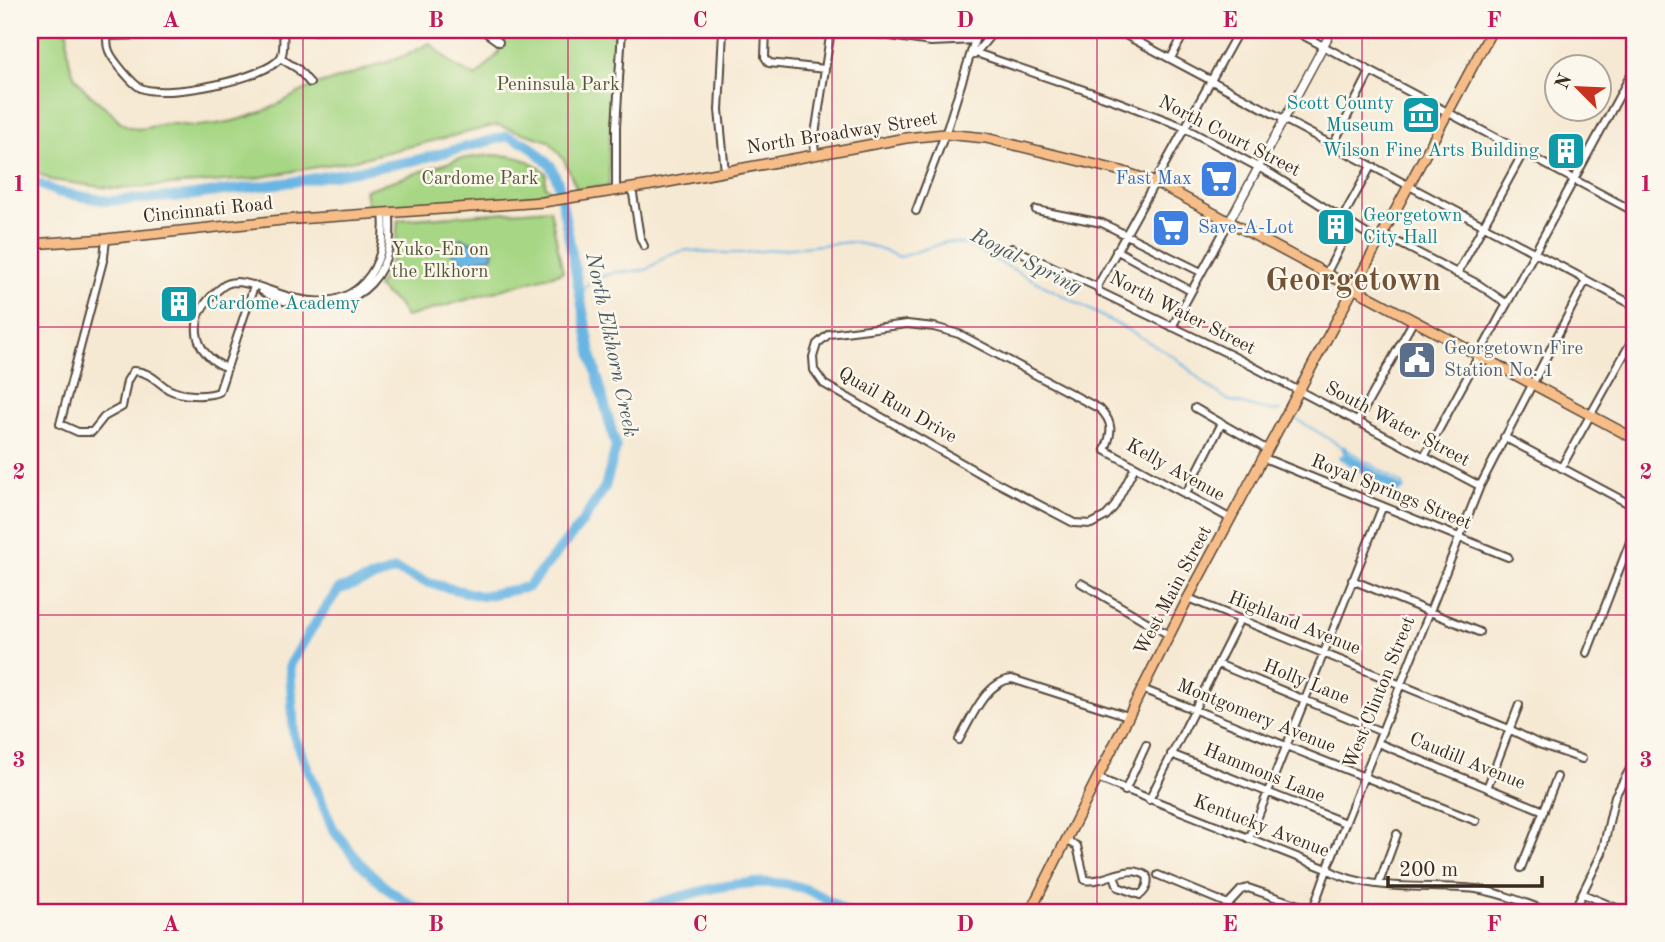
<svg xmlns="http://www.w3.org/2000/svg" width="1665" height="942" font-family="'Old Standard TT',serif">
  <rect width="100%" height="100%" fill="#fbf7ec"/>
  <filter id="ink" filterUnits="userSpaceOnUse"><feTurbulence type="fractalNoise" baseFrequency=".0143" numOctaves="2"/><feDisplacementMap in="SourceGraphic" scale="14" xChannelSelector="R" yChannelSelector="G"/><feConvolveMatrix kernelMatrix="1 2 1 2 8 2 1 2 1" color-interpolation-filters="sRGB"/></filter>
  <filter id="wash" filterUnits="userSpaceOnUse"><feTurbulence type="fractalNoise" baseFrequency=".00686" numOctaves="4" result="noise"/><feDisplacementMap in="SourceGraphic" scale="28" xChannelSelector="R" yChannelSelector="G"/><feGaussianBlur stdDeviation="1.57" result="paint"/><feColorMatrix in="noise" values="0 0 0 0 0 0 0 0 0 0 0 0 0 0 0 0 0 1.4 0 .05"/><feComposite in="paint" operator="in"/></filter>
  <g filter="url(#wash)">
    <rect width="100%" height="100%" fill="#f6e9d3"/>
    <!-- green -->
    <path fill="#a7d785" stroke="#718052" stroke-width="2" d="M30 30H68C65 68 74 84 104 106 115 114 119 125 133 128 142 131 155 125 165 124 176 123 186 126 197 126 222 125 246 119 269 109 290 99 309 84 332 81L407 55 430 43 453 65 476 77 498 54 509 30H615L617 57 609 144V186L577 189 564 160 549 141 497 125 355 160 251 179 117 189 51 180 30 169Z
      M491 155C513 155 530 158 546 173L545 185 552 192 516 198 369 212 365 190 459 159Z
      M550 209 563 272 406 317 399 306 377 287 385 276 395 251 398 220Z"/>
    <!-- water -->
    <path fill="#69b5e3" stroke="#527080" stroke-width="2" d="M460 238 492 249 494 252 493 256C482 261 473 255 469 270H464L463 262 452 253Z"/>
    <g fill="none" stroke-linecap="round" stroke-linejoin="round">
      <!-- stream -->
      <path stroke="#69b5e3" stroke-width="2" d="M579 295 590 282 600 277 616 272 646 270 670 254 688 250 712 253H743L850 242 871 246 900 257 946 242 967 245 1130 331 1176 358 1205 384 1228 400 1260 409 1280 411
        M1295 418 1403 484 1404 489"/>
      <!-- canal -->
      <path stroke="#69b5e3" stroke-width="5" d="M1341 457 1396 491 1401 489 1346 454 1344 448"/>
      <!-- river -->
      <path stroke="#69b5e3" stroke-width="10" d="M30 180 57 192 108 201 186 196 298 181 412 161 508 136 529 145 551 166 558 182 592 357 616 447 605 487 581 524 528 587 481 596 429 583 395 570 338 590 310 631 290 665 294 736 334 831 360 863 386 888 411 905 427 912
        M630 912C683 896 744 873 799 887 816 891 832 904 847 912"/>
    </g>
  </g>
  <g filter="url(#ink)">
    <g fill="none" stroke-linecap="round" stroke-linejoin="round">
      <!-- minor casing -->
      <g stroke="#574739" stroke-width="10">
        <path id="minor" d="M108 30C107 37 106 44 109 51 112 59 133 85 141 88 165 99 267 79 281 57 285 49 283 38 283 30
          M482 30 499 42
          M723 30 719 110 725 172
          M766 30 765 57 769 63 825 69
          M1116 30 1635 306
          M1293 30 1635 212
          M870 33 931 42 975 40
          M107 36 346 30
          M976 53 1116 101 1179 125 1273 175 1378 241
          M974 55 995 30
          M280 58 298 69 310 83
          M1171 58 1186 30
          M1333 145 1370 72
          M815 155 814 141 831 30
          M632 188 640 237 644 246
          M616 191V127L622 30
          M1036 210 1102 223 1201 272
          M916 211 948 126 978 30
          M1343 217 1371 166
          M1382 234 1478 284 1507 304
          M106 239 104 257 60 424 78 432H92L104 417 122 407 127 381 133 371C149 371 156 381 168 389 181 396 205 397 219 392L254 286
          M1012 248 1097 287 1100 292 1231 355 1480 486
          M1116 250 1191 291
          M1326 274 1351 226
          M1457 274 1523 153
          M1097 287 1239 30
          M262 291C309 320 378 308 389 246 391 235 390 223 390 213
          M1172 327 1229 222
          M227 368C191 353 187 317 216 292 223 286 227 282 236 282 257 283 277 295 298 299 357 312 389 268 383 213
          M1195 408 1268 450
          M1357 422 1414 320
          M1504 437 1635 507
          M1424 457 1635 67
          M1264 458 1508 557
          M1135 467 1114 507 1106 516 1091 524 1074 523 988 478 824 384 814 370 813 357 817 344 829 334 907 324 934 327 959 334 1100 409C1114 423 1112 433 1105 450L1231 519
          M1561 468 1635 335
          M1185 495 1222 423
          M1352 580 1479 632
          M1081 583 1169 635
          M1188 598 1509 729 1539 744 1582 759
          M1587 653 1635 529
          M1218 664 1382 732
          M1142 689 1476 821
          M959 740C971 719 986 681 1012 679L1128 716
          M1378 743 1544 811
          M1171 754 1345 823
          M1097 778 1327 869C1368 893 1430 884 1476 889 1501 893 1526 903 1549 912
          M1487 788 1519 705
          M1125 791 1146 745
          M1149 800 1240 619
          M1249 839 1382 508
          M1067 841 1077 846 1085 880C1106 884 1126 862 1147 876 1149 883 1146 891 1140 895L1118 887 1114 875
          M1521 868 1557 777
          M1158 875 1228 904 1241 890 1248 888 1313 910
          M1379 883 1397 834
          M1583 894 1626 912
          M1312 912 1329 864 1480 486 1586 280
          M1573 912 1602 853 1615 796 1635 760"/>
      </g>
      <!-- tertiary casing -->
      <g stroke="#574739" stroke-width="10">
        <path id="tertiary" d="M1229 222 1332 30"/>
      </g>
      <!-- primary casing -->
      <g stroke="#574739" stroke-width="12">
        <path id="primary" d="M30 244 106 239 282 220 543 202 652 185 906 138 945 134 986 138 1121 171 1157 183 1635 439
          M1030 912 1188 598 1492 30"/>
      </g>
      <!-- minor -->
      <use href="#minor" stroke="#fff" stroke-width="6"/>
      <!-- tertiary -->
      <use href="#tertiary" stroke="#fff" stroke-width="7"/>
      <!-- primary -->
      <use href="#primary" stroke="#f7bd88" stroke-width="9"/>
    </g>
  </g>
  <!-- grid -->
  <path fill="none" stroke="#c2185b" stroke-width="2" stroke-opacity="0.55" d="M303 30V912M568 30V912M832 30V912M1097 30V912M1362 30V912M30 327H1635M30 615H1635"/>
  <!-- icons -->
  <defs>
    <g id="museum-square" transform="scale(2.0125)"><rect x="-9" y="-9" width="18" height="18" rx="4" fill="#0f9aa8" stroke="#fbf7ec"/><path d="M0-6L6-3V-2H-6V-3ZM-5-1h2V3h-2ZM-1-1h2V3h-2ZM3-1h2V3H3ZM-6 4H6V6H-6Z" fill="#fff"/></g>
    <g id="building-square" transform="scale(2.0125)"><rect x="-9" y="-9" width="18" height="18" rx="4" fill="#0f9aa8" stroke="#fbf7ec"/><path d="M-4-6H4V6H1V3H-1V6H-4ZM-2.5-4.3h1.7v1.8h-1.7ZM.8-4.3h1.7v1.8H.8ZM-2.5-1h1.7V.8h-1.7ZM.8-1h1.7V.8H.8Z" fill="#fff"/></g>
    <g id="supermarket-square" transform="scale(2.0125)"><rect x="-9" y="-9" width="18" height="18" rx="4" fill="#3f7fe0" stroke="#fbf7ec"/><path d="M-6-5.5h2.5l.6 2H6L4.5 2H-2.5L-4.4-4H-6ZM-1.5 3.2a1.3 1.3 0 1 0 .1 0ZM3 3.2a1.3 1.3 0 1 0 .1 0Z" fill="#fff"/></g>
    <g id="civic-square" transform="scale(2.0125)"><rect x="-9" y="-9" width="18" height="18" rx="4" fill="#5c6f8a" stroke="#fbf7ec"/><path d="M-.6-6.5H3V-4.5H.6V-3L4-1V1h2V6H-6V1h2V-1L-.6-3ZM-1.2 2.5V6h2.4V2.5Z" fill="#fff"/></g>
  </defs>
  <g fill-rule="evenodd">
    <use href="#museum-square" x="1421" y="115"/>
    <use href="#building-square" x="1566" y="151"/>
    <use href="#supermarket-square" x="1219" y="179"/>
    <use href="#building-square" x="1336" y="227"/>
    <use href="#supermarket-square" x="1171" y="228"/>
    <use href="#building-square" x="179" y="304"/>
    <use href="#civic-square" x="1417" y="360"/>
  </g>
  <g text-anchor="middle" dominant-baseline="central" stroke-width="5" stroke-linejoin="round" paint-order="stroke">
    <!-- park labels -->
    <g font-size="19" fill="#565538" stroke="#fbf7ec">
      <text x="558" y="85">Peninsula Park</text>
      <text x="480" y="179">Cardome Park</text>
      <text x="440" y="250">Yuko-En on<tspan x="440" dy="22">the Elkhorn</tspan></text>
    </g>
    <!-- culture labels -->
    <g font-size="19" fill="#0d838f" stroke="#fbf7ec" text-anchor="end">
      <text x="1394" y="104">Scott County<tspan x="1394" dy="22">Museum</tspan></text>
      <text x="1539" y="151">Wilson Fine Arts Building</text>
      <text x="1363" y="216" text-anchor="start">Georgetown<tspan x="1363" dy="22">City Hall</tspan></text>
      <text x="206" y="304" text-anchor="start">Cardome Academy</text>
    </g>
    <!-- street labels -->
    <g font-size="19" fill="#3b2a1e" stroke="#fbf7ec">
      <text transform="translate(842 134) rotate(-9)">North Broadway Street</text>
      <text transform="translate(1229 137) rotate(27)">North Court Street</text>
      <text transform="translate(208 211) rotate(-6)">Cincinnati Road</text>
      <text transform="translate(1182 314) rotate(27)">North Water Street</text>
      <text transform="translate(897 406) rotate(30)">Quail Run Drive</text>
      <text transform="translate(1397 425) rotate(28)">South Water Street</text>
      <text transform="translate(1175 471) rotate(29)">Kelly Avenue</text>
      <text transform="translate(1391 493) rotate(22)">Royal Springs Street</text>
      <text transform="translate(1174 591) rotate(-62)">West Main Street</text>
      <text transform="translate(1294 624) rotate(22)">Highland Avenue</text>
      <text transform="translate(1306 683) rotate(22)">Holly Lane</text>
      <text transform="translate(1380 693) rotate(-68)">West Clinton Street</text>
      <text transform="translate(1256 717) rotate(22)">Montgomery Avenue</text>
      <text transform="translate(1467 762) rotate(22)">Caudill Avenue</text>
      <text transform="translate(1264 774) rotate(22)">Hammons Lane</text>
      <text transform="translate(1261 827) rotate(21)">Kentucky Avenue</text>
    </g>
    <!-- shop labels -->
    <g font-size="19" fill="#366cbe" stroke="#fbf7ec" text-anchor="end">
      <text x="1192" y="179">Fast Max</text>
      <text x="1198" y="228" text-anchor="start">Save-A-Lot</text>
    </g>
    <!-- service labels -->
    <g font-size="19" fill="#4e5e75" stroke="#fbf7ec" text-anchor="start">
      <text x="1444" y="349">Georgetown Fire<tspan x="1444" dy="22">Station No. 1</tspan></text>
    </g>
    <!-- water labels -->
    <g font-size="21" font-style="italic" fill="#4b5b63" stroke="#fbf7ec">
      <text transform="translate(1026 262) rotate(27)">Royal Spring</text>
      <text transform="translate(611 345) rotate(78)">North Elkhorn Creek</text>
    </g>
    <!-- town labels -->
    <g font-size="33" font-weight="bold" fill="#725234" stroke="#fbf7ec">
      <text x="1353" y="281">Georgetown</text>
    </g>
  </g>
  <!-- margin -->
  <rect width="1665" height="942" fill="none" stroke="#fbf7ec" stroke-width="77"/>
  <!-- north arrow -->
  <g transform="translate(1578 88) rotate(294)"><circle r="33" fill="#fbf7ec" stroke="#aea59a" stroke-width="2"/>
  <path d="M0-5L12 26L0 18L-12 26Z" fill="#c8321e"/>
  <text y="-10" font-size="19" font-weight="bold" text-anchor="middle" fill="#3b2a1e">N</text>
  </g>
  <!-- scale -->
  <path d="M1388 876v10h154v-10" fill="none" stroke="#3b2a1e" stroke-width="3.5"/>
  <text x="1399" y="876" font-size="21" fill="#3b2a1e" stroke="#fbf7ec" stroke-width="5" paint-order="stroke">200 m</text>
  <rect x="38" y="38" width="1588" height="866" fill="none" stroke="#c2185b" stroke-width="2.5"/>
  <g font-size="23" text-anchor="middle" font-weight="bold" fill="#c2185b">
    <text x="171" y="27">A</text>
    <text x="436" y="27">B</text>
    <text x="700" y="27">C</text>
    <text x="965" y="27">D</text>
    <text x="1230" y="27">E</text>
    <text x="1494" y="27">F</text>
    <text x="19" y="191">1</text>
    <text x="1646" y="191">1</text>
    <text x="19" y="479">2</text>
    <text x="1646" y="479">2</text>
    <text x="19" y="767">3</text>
    <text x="1646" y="767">3</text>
    <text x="171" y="931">A</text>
    <text x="436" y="931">B</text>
    <text x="700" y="931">C</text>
    <text x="965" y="931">D</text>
    <text x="1230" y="931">E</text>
    <text x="1494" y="931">F</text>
  </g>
</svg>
